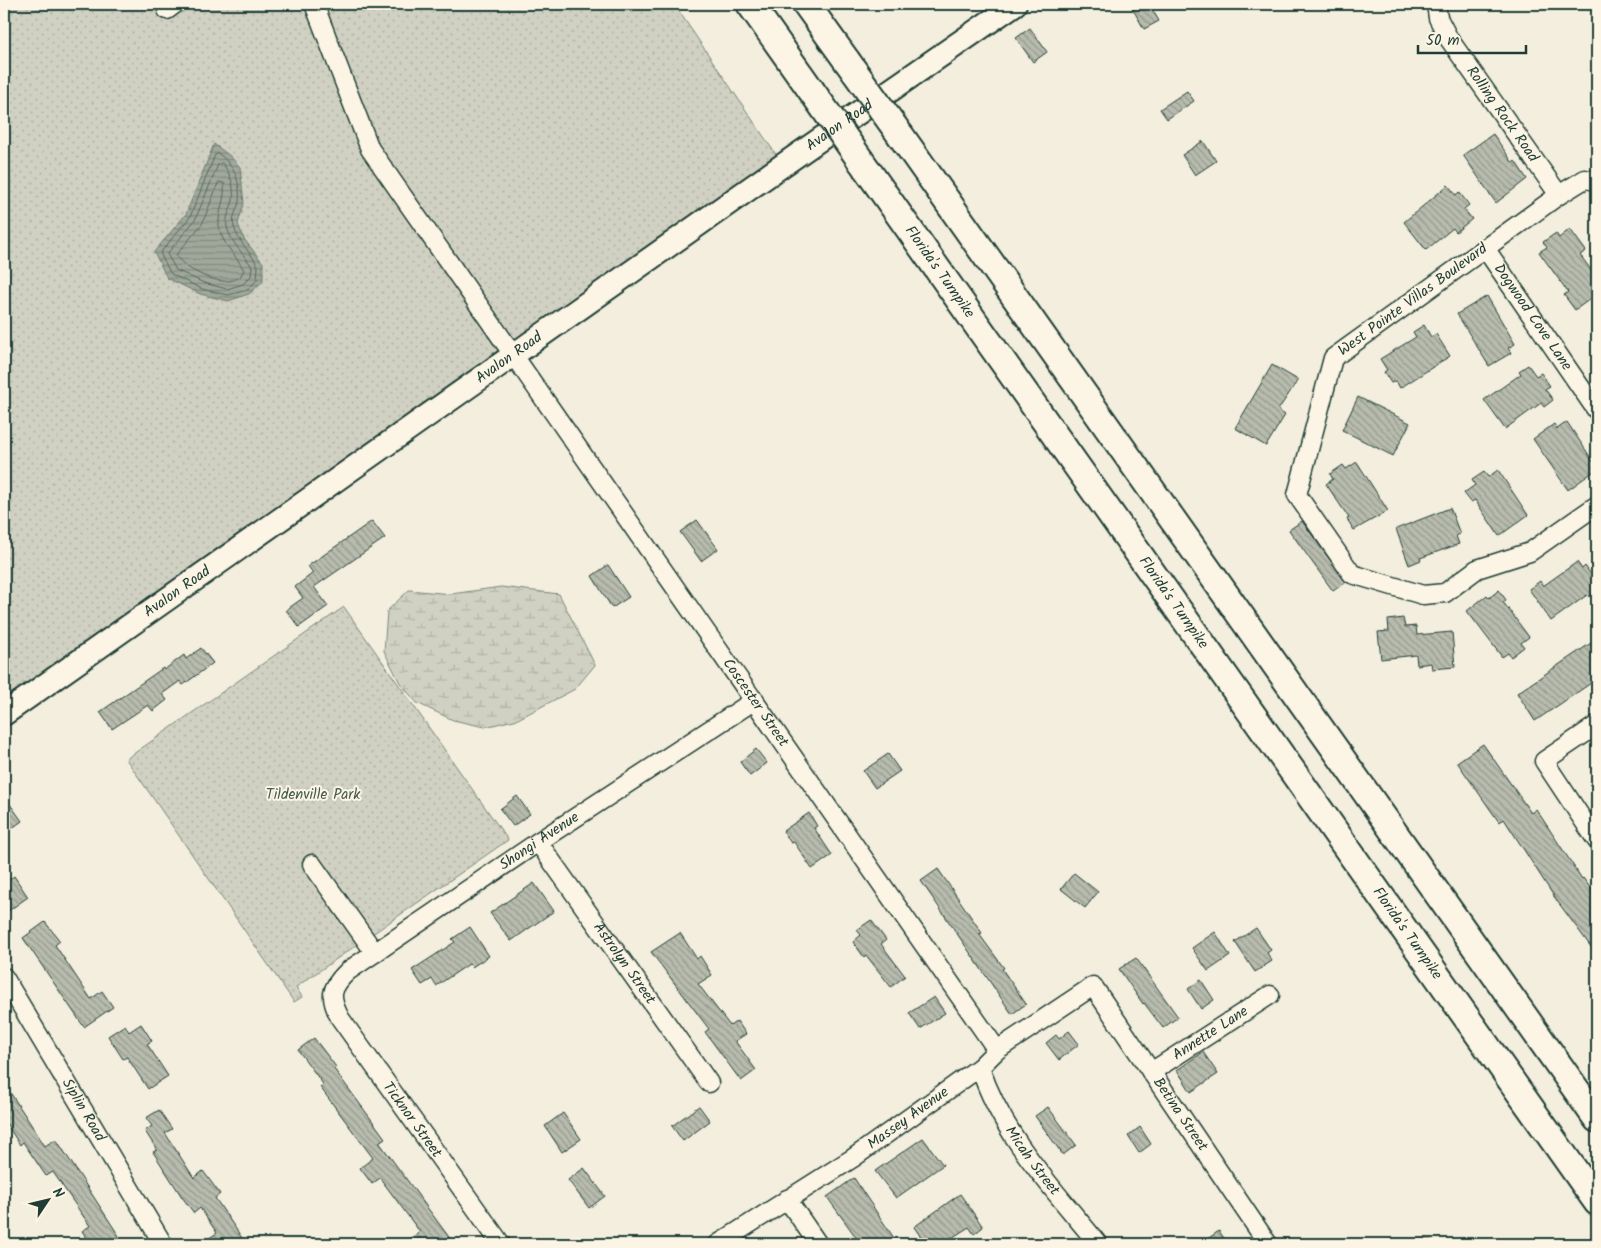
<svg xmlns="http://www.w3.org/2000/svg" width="1601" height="1248" font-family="Kalam,sans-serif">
  <defs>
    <pattern id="wetland-marsh" width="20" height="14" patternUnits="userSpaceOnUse" patternTransform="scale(1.25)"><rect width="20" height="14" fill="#d0d1c2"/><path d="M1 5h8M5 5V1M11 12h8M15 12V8" fill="none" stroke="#b2b4a7"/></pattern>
    <pattern id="park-dots" width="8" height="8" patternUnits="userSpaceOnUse" patternTransform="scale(1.25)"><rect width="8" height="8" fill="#d0d1c2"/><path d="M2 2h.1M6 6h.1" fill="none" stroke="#b2b4a7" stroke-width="1.8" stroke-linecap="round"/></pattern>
    <pattern id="water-rules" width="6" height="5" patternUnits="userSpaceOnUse" patternTransform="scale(1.25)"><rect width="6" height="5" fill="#a0a89b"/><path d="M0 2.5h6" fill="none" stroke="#828a7f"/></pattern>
    <pattern id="building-back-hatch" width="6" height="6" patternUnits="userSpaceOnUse" patternTransform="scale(1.25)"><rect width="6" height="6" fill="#b8bcae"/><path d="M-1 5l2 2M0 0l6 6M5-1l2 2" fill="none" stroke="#959a8e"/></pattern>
  </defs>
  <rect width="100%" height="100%" fill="#f3eede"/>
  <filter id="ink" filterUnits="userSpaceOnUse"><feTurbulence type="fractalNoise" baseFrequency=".02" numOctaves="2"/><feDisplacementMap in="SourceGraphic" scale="10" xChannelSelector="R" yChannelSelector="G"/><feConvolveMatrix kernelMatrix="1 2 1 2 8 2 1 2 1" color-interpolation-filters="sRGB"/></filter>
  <g filter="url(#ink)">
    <!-- wetland -->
    <path fill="url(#wetland-marsh)" stroke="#78877b" d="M501 587 559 594 595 665 575 689 518 719 485 727 453 720 417 703 400 683 384 651 387 611 409 590 451 594Z
      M1390 1239H1427L1445 1244H1381Z"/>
    <!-- park -->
    <path fill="url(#park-dots)" stroke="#78877b" d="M4 4H674L783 165 4 714Z
      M344 607 508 840 296 987 302 997 294 1002 126 759Z"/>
    <!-- water -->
    <path fill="url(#water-rules)" stroke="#6c7d72" d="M214 144 230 156 240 167 244 203 238 224 244 239 263 263V281L249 294 228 301 200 294 167 278 154 252 186 214Z"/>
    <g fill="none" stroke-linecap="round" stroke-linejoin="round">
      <!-- shore -->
      <path stroke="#53685d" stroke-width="1" d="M219 154C234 165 241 182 239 201 238 209 231 217 234 227 238 242 251 252 258 266L257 280 247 290 228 295 202 289 171 274 160 253 190 217 215 155Z
        M222 163C230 172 235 187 233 200 231 209 225 217 227 227 231 243 244 254 252 267L251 276 243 284 227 289 204 283 176 270 167 254 195 220 218 165Z
        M219 182 224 183C226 199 218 210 219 226 221 243 236 255 244 270L240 277C236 279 232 281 228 281 214 283 182 268 176 255L202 224Z"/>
    </g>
    <!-- building -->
    <path fill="url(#building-back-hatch)" stroke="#1f3d34" d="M1130 4H1149L1159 21 1144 29Z
      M1030 28 1047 52 1033 62 1016 38Z
      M1187 91 1194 101 1167 119 1160 109Z
      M1493 134 1513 163 1515 161 1527 179 1496 203 1463 155Z
      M1203 141 1216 161 1195 175 1182 155Z
      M1448 185 1456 195 1459 192 1469 205 1464 209 1472 219 1456 232 1453 228 1426 250 1404 222Z
      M1570 229 1586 251 1580 255 1597 278V294L1575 310 1564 295 1568 292 1539 252 1547 247 1543 242 1556 233 1559 238Z
      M1487 296 1515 344 1508 348 1511 353 1489 366 1457 314Z
      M1424 325 1431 337 1436 334 1450 356 1400 388 1396 381 1391 383 1384 372 1387 370 1380 359 1416 337 1413 332Z
      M1272 365 1298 380 1278 410 1285 415 1266 446 1235 428Z
      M1528 365 1536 376 1541 373 1550 386 1545 389 1553 400 1544 407 1541 403 1505 429 1484 400 1521 374 1519 371Z
      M1358 397 1410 423 1393 456 1342 430Z
      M1567 422 1597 467V469L1568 490 1533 439 1554 424 1557 429Z
      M1357 462 1388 511 1354 530 1347 519 1349 518 1326 484 1333 479 1330 474 1343 465 1346 469Z
      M1498 470 1528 515 1499 536 1475 500 1471 502 1464 493 1475 485 1472 480 1484 472 1488 477Z
      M1450 508 1460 534 1456 536 1459 544 1420 558 1421 560 1409 565 1396 529Z
      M697 520 718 549 701 561 680 532Z
      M372 521 385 538 314 587 328 606 299 627 286 610 303 598 295 587 313 573 308 566Z
      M1302 521 1346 582 1333 591 1289 530Z
      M1577 562 1582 569 1585 566 1597 583V591L1589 597 1587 595 1551 621 1529 589 1540 581 1543 586Z
      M608 565 629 597 612 608 592 576Z
      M1499 590 1506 600 1503 602 1529 637 1521 643 1524 647 1511 657 1508 653 1502 657 1467 611 1487 595 1489 598Z
      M1403 618 1405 627 1416 626 1417 635 1452 632 1455 667 1432 669 1431 663 1417 665 1416 655 1381 659 1378 632 1389 631 1388 620Z
      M1597 639V679L1535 721 1517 693Z
      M201 648 213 663 183 685 180 681 162 694 167 700 153 711 148 705 112 729 100 712 163 668 164 670 184 655 186 659Z
      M1483 744 1531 813 1536 809 1582 879 1583 878 1597 897V955L1555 898 1504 819 1499 822 1457 762Z
      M756 749 767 763 750 776 740 762Z
      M888 754 900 771 875 788 863 771Z
      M4 796 22 821 4 834Z
      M517 796 530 814 513 826 500 809Z
      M809 813 817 826 814 828 832 855 812 869 794 842 791 843 783 831Z
      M938 869 982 933 979 934 1004 968 1002 969 1026 1004 1012 1014 921 881Z
      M1074 873 1098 892 1085 908 1061 889Z
      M14 876 28 897 4 914V884Z
      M534 883 554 911 511 941 490 913Z
      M871 920 886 940 881 944 905 976 891 987 866 955 864 957 853 942 861 935 857 930Z
      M45 922 60 941 55 945 91 999 102 991 113 1007 84 1027 23 938Z
      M470 927 489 956 472 967 469 964 436 986 432 979 422 985 412 970 455 942 452 939Z
      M1256 928 1271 950 1267 953 1272 961 1255 972 1235 942Z
      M1215 932 1230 956 1208 971 1192 948Z
      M680 933 697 959 700 956 712 975 698 984 730 1026 737 1021 746 1034 735 1041 756 1070 741 1081 705 1032 709 1029 651 952Z
      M1136 958 1178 1017 1163 1028 1144 1003 1143 1004 1119 969Z
      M1201 980 1214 1000 1201 1009 1188 989Z
      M934 997 945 1013 920 1029 909 1013Z
      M141 1024 152 1041 147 1044 168 1076 148 1089 127 1057 123 1059 108 1036 125 1025 129 1032Z
      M1069 1031 1079 1044 1059 1060 1046 1043 1056 1035 1059 1039Z
      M314 1038 336 1067 334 1069 385 1138 379 1142 454 1244H402L420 1232 380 1178 372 1184 360 1168 373 1158 320 1087 323 1084 298 1050Z
      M1203 1052 1218 1074 1191 1092 1177 1070Z
      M4 1083 45 1146 56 1139 119 1236 107 1244H91L82 1231 90 1226 53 1172 46 1176 23 1142 20 1145 4 1120Z
      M699 1106 710 1121 683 1141 672 1126Z
      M1048 1107 1076 1145 1063 1155 1035 1116Z
      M159 1110 172 1129 165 1133 194 1178 203 1171 220 1194 215 1198 246 1244H200L217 1233 200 1208 194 1213 182 1197 153 1152 157 1150 145 1131 152 1126 146 1118Z
      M563 1113 581 1139 562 1152 545 1126Z
      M1140 1127 1151 1144 1139 1153 1128 1136Z
      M923 1138 943 1165 896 1198 875 1171Z
      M584 1168 605 1196 589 1208 568 1180Z
      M854 1178 867 1198 898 1244H861L827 1197Z
      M960 1194 983 1227 974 1234 969 1227 942 1244H926L914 1227Z
      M1219 1231 1228 1244H1200Z"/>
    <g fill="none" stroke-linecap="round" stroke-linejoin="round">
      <!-- minor casing -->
      <g stroke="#1f3d34" stroke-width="21">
        <g id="minor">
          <path id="s1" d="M314 4 370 149 997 1050"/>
          <path id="s2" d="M1436 4 1438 18 1449 39 1559 195"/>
          <path d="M167 10 175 4"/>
          <path d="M1597 181 1585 179 1559 195 1333 358 1297 495 1352 574 1423 595 1445 593 1477 569 1530 552 1597 505"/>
          <path id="s3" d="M1485 248 1597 411"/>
          <path d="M1597 725 1544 761 1597 841"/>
          <path id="s4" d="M538 842 709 1083"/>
          <path d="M312 864 375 953"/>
          <path id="s5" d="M4 977 163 1244"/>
          <path id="s6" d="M980 1067C1002 1136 1054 1189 1098 1244"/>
          <path id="s7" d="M1151 1072 1270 995"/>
          <path d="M787 1199 818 1244"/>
          <path id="s8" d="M501 1244 340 1018C329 997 330 988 348 971L538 842 755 700"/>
          <path id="s9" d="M718 1244 853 1158 980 1067 997 1050 1093 986 1268 1244"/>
        </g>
      </g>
      <!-- major casing -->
      <g stroke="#1f3d34" stroke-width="26">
        <g id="major">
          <path id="s10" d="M4 714 783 165 1015 4"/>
        </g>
      </g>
      <!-- highway casing -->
      <g stroke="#1f3d34" stroke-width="30">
        <g id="highway">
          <path d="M750 4 811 90"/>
          <path d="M806 4 847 61"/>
          <path d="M901 136 1597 1119"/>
          <path id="s11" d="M861 161 1597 1202"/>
        </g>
      </g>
      <!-- minor -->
      <use href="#minor" stroke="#fcf5e5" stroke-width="18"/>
      <!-- major -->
      <use href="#major" stroke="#fcf5e5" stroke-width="22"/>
      <!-- highway -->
      <use href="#highway" stroke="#fcf5e5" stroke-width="26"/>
      <!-- highway-bridge casing -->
      <g stroke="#1f3d34" stroke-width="30" stroke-linecap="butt">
        <path id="highway-bridge" d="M847 61 901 136
          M811 90 861 161"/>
      </g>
      <!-- highway-bridge -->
      <use href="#highway-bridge" stroke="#fcf5e5" stroke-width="26"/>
    </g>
  </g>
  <g text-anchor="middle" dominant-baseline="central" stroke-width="4" stroke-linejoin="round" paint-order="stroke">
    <!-- street labels -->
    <g font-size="15" fill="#1f3d34" stroke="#fcf5e5">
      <text stroke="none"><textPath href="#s2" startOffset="130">Rolling Rock Road</textPath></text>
      <text stroke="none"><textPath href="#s10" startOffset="1022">Avalon Road</textPath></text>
      <text stroke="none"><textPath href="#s11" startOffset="136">Florida's Turnpike</textPath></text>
      <text transform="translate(1413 300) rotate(-36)">West Pointe Villas Boulevard</text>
      <text stroke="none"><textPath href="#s3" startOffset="84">Dogwood Cove Lane</textPath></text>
      <text stroke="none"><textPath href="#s10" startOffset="618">Avalon Road</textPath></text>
      <text stroke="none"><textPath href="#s10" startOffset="212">Avalon Road</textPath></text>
      <text stroke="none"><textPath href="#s11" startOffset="541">Florida's Turnpike</textPath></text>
      <text stroke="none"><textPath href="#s1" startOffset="830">Coscester Street</textPath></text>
      <text stroke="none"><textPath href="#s8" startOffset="562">Shongi Avenue</textPath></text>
      <text stroke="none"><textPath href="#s11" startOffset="946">Florida's Turnpike</textPath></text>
      <text stroke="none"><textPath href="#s4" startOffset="149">Astrolyn Street</textPath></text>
      <text stroke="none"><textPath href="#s7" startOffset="71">Annette Lane</textPath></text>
      <text stroke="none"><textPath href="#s5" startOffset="155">Siplin Road</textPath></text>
      <text stroke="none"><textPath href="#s9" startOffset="611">Betina Street</textPath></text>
      <text stroke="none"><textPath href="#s9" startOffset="228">Massey Avenue</textPath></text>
      <text transform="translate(412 1120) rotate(54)">Ticknor Street</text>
      <text stroke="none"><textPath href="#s6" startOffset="108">Micah Street</textPath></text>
    </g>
    <!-- park labels -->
    <g font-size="15" fill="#425b50" stroke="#fcf5e5">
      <text x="313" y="795">Tildenville Park</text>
    </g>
  </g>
  <!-- margin -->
  <rect width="1601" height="1248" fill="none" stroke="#fcf5e5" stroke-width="20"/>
  <rect x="10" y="10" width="1581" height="1228" fill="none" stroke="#1f3d34" stroke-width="2" filter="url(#ink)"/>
  <!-- north arrow -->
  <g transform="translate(48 1200) rotate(55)" stroke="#fcf5e5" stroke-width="4" paint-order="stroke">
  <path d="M0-4L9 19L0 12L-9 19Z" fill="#1f3d34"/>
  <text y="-8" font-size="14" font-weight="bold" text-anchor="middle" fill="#1f3d34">N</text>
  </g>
  <!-- scale -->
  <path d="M1418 45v8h108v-8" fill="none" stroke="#1f3d34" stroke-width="2.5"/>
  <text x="1426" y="45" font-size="15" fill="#1f3d34" stroke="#fcf5e5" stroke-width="4" paint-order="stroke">50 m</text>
</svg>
